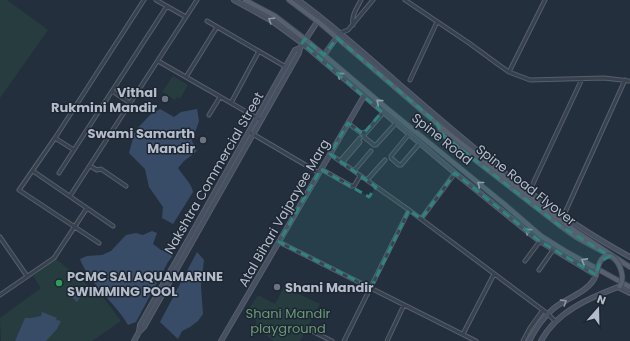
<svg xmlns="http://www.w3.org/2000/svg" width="630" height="341" font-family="Poppins,sans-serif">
  <rect width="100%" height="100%" fill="#242f3e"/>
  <!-- green -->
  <path fill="#263c3f" d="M0 0H7L48 30 0 98Z
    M173 76 188 85 180 99 177 97 175 100 162 92Z
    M56 259 103 297 121 321 92 341H1L0 318 41 288 33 276Z
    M284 287 320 304 300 341H274L254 327 257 321 245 315 258 295 275 304Z"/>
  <!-- water -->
  <path fill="#394c67" d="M160 109 174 117 181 112 197 109 199 121 192 141 197 151 184 161 178 168C183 176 192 184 193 192L173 224 162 218 163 207 149 187 145 169 129 153 135 131 150 115Z
    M152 231 157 233 153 244 161 250 171 251 174 254 168 262 136 322 128 325C114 301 90 285 80 259L87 256 102 255 111 251 126 235 136 233 143 235Z
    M197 252 204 260 201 286 203 314 198 321 190 327 182 331 178 339 160 322Z
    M78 286 85 291 77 302 70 296Z
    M42 312 57 318 56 320 61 321 57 329 46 341H15L25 318H31L41 316Z"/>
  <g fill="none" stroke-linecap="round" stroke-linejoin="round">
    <!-- street casing -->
    <g stroke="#565f6c" stroke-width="5">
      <path id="street" d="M156 0 186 17
        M405 0 469 43 499 65 509 72 530 80 604 78 630 81
        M207 21 286 67
        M353 25C351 16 357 8 361 0
        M340 33 348 30 373 0
        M158 61 259 119
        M509 72 545 0
        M186 77 217 27
        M410 80 437 22
        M112 91 130 103
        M231 103 259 51
        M383 113 364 135V137L374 145H376L396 123
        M209 115 220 97
        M348 123 361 133 366 132
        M251 133 319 173
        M409 134 391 156V158L399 165H401L420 143
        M55 138 74 150
        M330 154 409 210 548 314 555 321
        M340 161 360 138
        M342 163 360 142
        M90 166 97 170 101 169 126 186
        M321 169 351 186H354L360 176
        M33 171 113 226
        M354 171 371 151
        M59 173 167 6
        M367 180 385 160
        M529 192 582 79
        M70 196 197 0
        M563 217 625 80
        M421 219 455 173
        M0 237 27 276
        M279 242 476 341
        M99 243 19 190 55 138 144 0
        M525 261 540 241
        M539 270 553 250
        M0 295 54 258 87 208
        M312 331 332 341
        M463 334 494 274
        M344 341 409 210
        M387 341 404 305
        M523 341 530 328 543 310"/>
    </g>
    <!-- secondary casing -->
    <g stroke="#565f6c" stroke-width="6">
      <path id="secondary" d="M234 0 272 21 302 43 455 173 538 240 596 275C590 292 566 298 553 309 542 318 536 329 529 341
        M298 0C334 26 367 56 400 85 473 148 545 211 630 257
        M324 55 340 33
        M139 332 140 325 295 50 300 48
        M134 341 139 332 144 327 299 53 300 48 319 19
        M221 341 364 96
        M541 341C556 312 589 298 618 287L630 293"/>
    </g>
    <!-- primary casing -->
    <g stroke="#414a57" stroke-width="6">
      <path id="primary" d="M245 0 275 16 305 39 384 106 504 204 541 236 565 251 630 287
        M289 0 321 24 447 132 548 211 578 233 630 267
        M439 127 444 136 559 225 576 237 609 255"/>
    </g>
    <!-- street -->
    <use href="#street" stroke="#38414e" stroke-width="3"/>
    <!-- secondary -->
    <use href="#secondary" stroke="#465061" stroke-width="4"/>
    <!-- primary -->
    <use href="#primary" stroke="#56606e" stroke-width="4.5"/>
    <!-- primary-bridge casing -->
    <g stroke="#414a57" stroke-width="6" stroke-linecap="butt">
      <path id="primary-bridge" d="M596 275C604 232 630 272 620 286"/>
    </g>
    <!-- primary-bridge -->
    <use href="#primary-bridge" stroke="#56606e" stroke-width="4.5"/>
  </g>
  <!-- one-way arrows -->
  <defs><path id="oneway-chevron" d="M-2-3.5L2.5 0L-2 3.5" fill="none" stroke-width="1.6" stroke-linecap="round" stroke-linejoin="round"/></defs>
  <g stroke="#8e96a5">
    <use href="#oneway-chevron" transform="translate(271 20) rotate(-148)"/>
    <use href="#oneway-chevron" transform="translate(340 75) rotate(-140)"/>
    <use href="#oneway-chevron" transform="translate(528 231) rotate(-140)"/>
    <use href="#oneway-chevron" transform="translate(564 302) rotate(-32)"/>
  </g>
  <g stroke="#a1aab7">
    <use href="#oneway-chevron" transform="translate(379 102) rotate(-139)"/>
    <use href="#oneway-chevron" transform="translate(480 184) rotate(-141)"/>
    <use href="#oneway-chevron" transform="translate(584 261) rotate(-151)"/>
  </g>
  <!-- marked area -->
  <path fill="#308480" fill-opacity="0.2" stroke="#308480" stroke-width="3" stroke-dasharray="8 5" stroke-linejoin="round" d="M337 38 436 122 444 136 559 225 610 256 600 262 596 275 538 240 455 173 421 219 409 210 371 288 279 242 321 169 369 197 376 187 330 154 348 123 363 134 382 112 302 43 305 39 324 55Z"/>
  <!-- markers -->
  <g fill="#6b7280" stroke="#1d2633" stroke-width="1.5">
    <circle cx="165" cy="99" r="4"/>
    <circle cx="203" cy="140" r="4"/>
    <circle cx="277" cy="287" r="4"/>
  </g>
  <circle fill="#2e9e5b" stroke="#1d2633" stroke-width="1.5" cx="59" cy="283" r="4"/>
  <g text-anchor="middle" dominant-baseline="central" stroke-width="3" stroke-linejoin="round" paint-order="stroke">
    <!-- poi labels -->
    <g font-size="13" font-weight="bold" fill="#b4bcc9" stroke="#1d2633" text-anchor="end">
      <text x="157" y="92">Vithal<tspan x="157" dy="15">Rukmini Mandir</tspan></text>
      <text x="195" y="133">Swami Samarth<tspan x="195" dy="15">Mandir</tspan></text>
      <text x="67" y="276" text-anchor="start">PCMC SAI AQUAMARINE<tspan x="67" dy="15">SWIMMING POOL</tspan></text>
      <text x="285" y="287" text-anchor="start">Shani Mandir</text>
    </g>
    <!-- street labels -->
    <g font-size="13" fill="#b4bcc9" stroke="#1d2633">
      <text transform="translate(442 139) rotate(39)">Spine Road</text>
      <text transform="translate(214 173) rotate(-60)">Nakshtra Commercial Street</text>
      <text transform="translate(526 185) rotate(38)">Spine Road Flyover</text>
      <text transform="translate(284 213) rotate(-60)">Atal Bihari Vajpayee Marg</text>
    </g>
    <!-- park labels -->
    <g font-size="13" fill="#6b9a76" stroke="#1d2633">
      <text x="288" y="313">Shani Mandir<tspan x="288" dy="15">playground</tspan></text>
    </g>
  </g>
  <!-- north arrow -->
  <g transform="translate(598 309) rotate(20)" stroke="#1d2633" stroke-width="3" paint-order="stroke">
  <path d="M0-3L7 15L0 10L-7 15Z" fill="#b4bcc9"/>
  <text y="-6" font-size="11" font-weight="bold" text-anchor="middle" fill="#b4bcc9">N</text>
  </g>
</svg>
